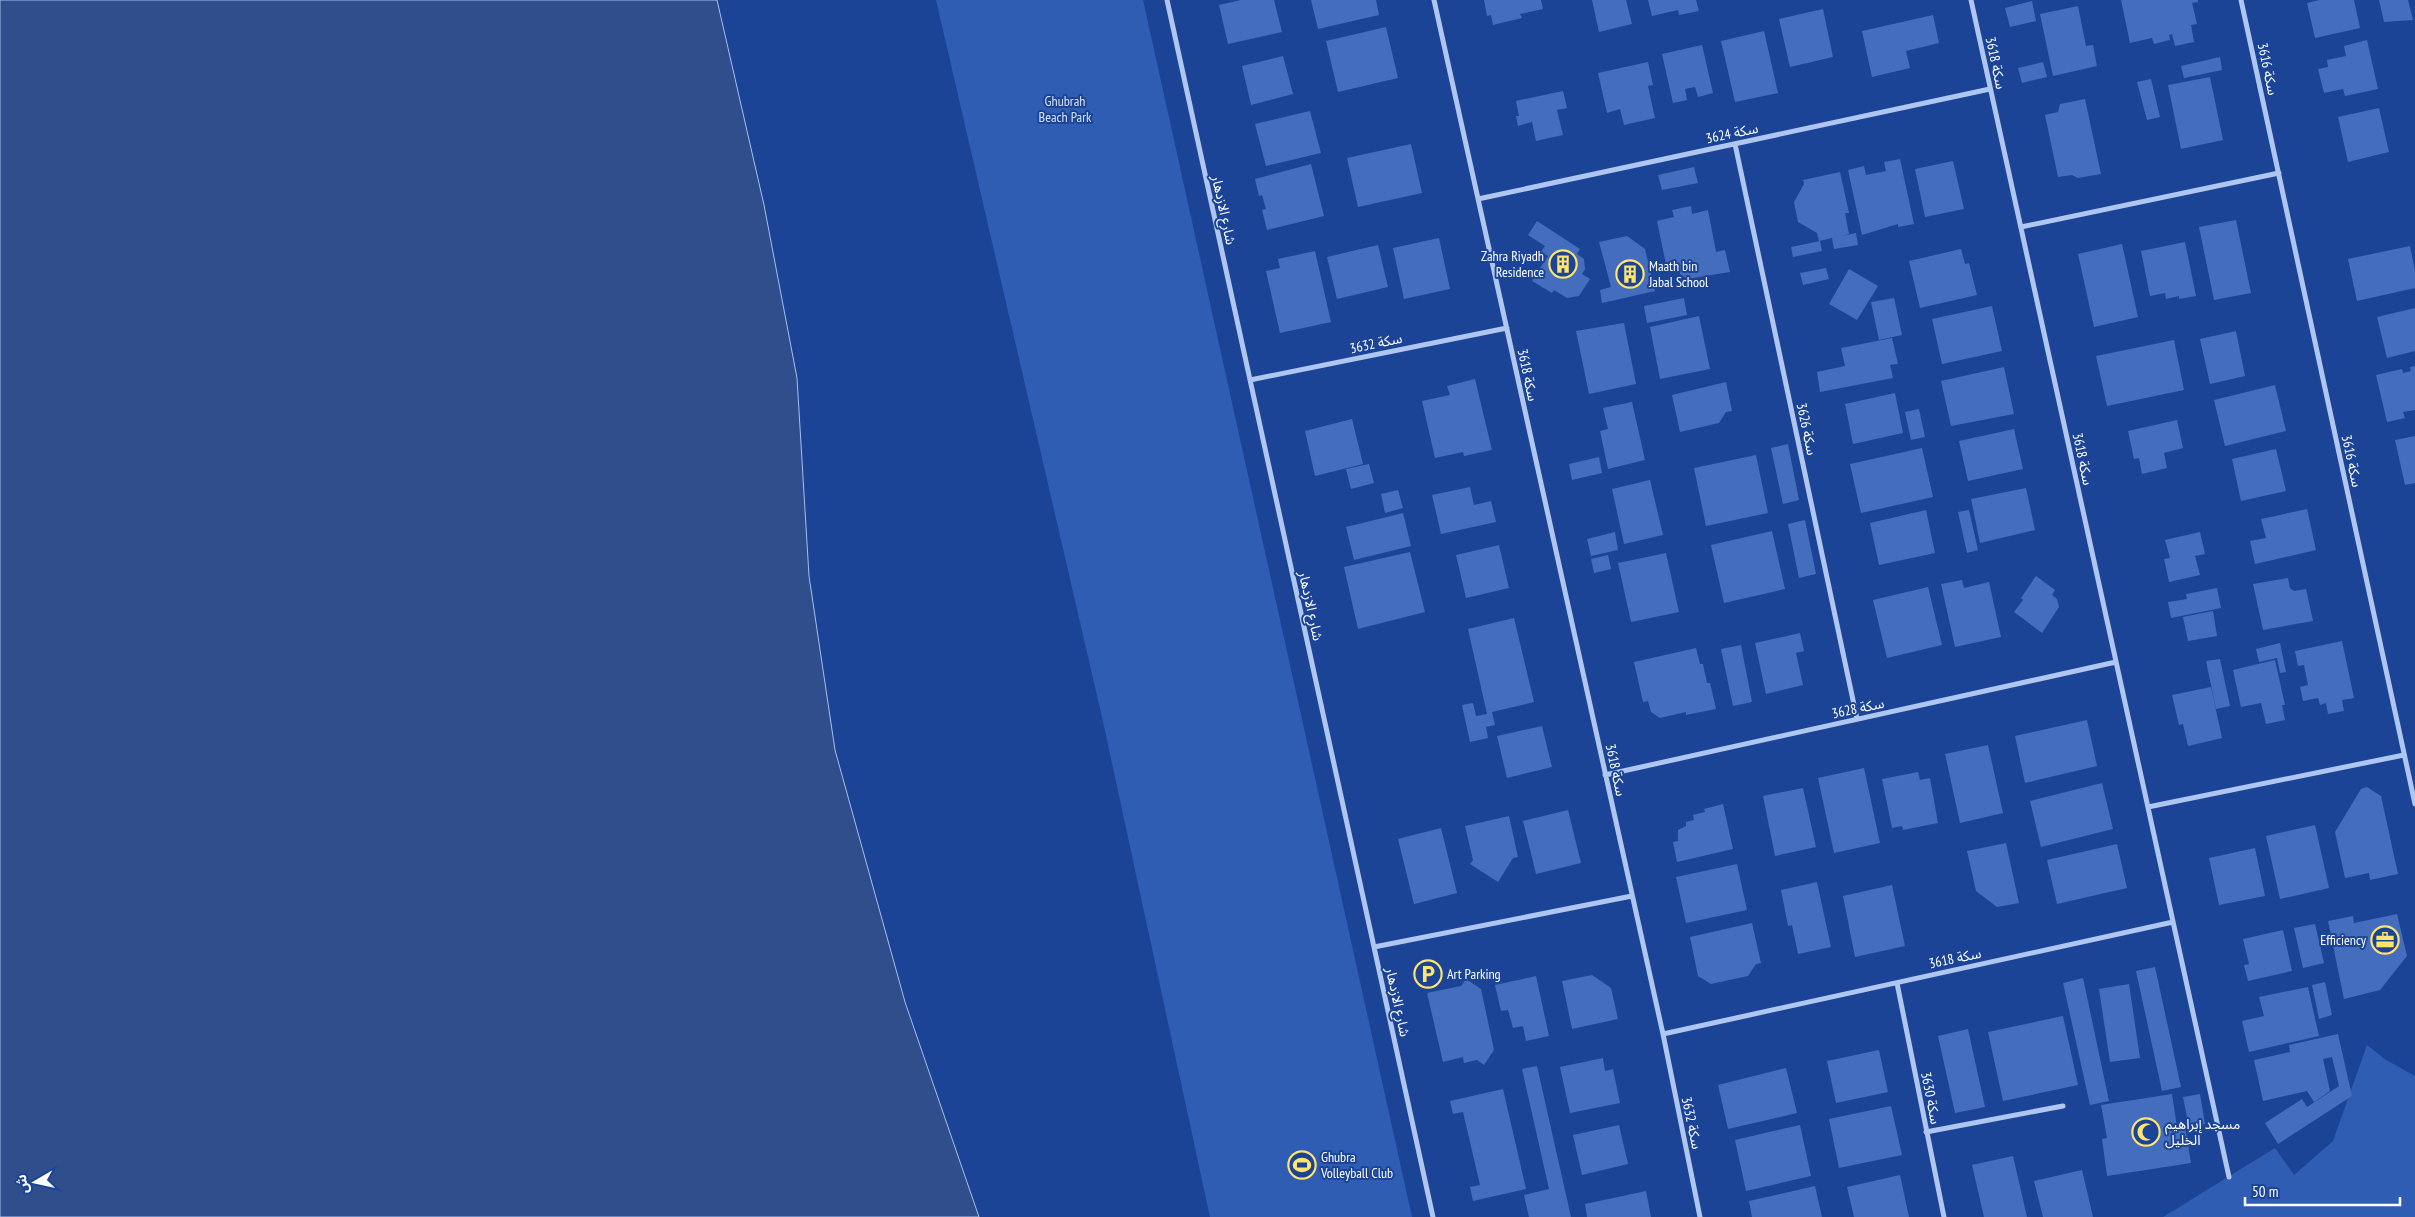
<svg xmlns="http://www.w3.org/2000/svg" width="2415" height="1217" font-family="'PT Sans Narrow','Noto Sans Arabic',sans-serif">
  <rect width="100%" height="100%" fill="#1b4497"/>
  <!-- green -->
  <path fill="#2f5db4" d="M936 0H1143L1412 1217H1210L1102 717Z
    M2367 1045 2386 1060 2415 1076V1217H2163L2275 1148 2294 1175 2333 1141Z"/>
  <!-- water -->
  <path fill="#314e8c" stroke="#a2bff2" d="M0 0H717L764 205 797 378 809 576 835 750 905 1002 979 1217H0Z"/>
  <!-- building -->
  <path fill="#446dbe" d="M1241 0H1274L1282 32 1228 44 1219 5Z
    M1311 0H1376L1379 15 1318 29Z
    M1484 0H1541L1543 9 1520 14 1522 18 1493 25 1491 15 1487 16Z
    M1592 0H1626L1632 24 1599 32Z
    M1648 0H1696L1699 11 1679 15 1678 10 1652 16Z
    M2121 0H2198V2L2192 3 2197 24 2191 25 2194 42 2175 46 2172 34 2169 35 2170 40 2154 44 2152 38 2130 43Z
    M2319 0H2354L2360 28 2315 38 2307 3Z
    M2379 0H2408L2413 20 2384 22Z
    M2032 1 2036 21 2010 27 2005 8Z
    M2078 6 2086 46 2093 45 2097 66 2053 76 2040 14Z
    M1823 9 1833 57 1790 67 1779 19Z
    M1933 15 1939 43 1906 51 1910 68 1872 77 1862 31Z
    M1386 27 1398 78 1338 92 1326 41Z
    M1764 31 1778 93 1735 102 1721 41Z
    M2367 40 2378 89 2345 96 2343 89 2324 93 2318 69 2328 67 2327 60 2346 56 2344 46Z
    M1702 45 1713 93 1698 97 1695 87 1685 89 1687 100 1673 103 1662 54Z
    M1283 56 1293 94 1251 105 1242 66Z
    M2220 57 2222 70 2184 78 2181 66Z
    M1648 62 1653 85 1648 86 1655 118 1624 125 1620 109 1607 113 1598 73Z
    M2043 62 2047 77 2022 83 2018 68Z
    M2210 77 2223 140 2181 149 2168 85Z
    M2151 79 2160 117 2147 120 2137 82Z
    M1563 91 1567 108 1557 110 1563 135 1536 141 1532 122 1518 126 1516 116H1519L1516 101Z
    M2085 99 2101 174 2078 178 2072 175 2058 177 2045 115 2058 112 2060 104Z
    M2379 108 2389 152 2348 162 2338 117Z
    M1310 111 1321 153 1266 166 1255 124Z
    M1411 144 1422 193 1358 207 1347 158Z
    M1900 159 1914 224 1898 227V224L1862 235 1848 170 1864 166 1866 175 1886 171 1884 162Z
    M1953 161 1964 209 1925 217 1915 169Z
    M1311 164 1324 216 1267 230 1262 210 1266 209 1262 195 1259 196 1255 179Z
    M1694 167 1698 183 1662 190 1658 175Z
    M1840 172 1849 213H1845L1849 234 1842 236 1856 233 1858 245 1834 249 1832 238 1819 241 1817 233 1798 222 1794 202 1804 184 1803 180Z
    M1691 206 1692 214 1708 210 1716 252 1725 250 1730 272 1687 279 1680 274 1678 266 1667 269 1657 221 1674 217 1672 210Z
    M2236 220 2251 293 2214 300 2199 227Z
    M1537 221 1580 249 1577 254 1584 259 1585 269 1582 274 1590 279 1579 296 1567 298 1554 290 1552 293 1532 281 1548 256 1541 252 1545 246 1528 235Z
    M1627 236 1645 249 1655 291 1602 303 1600 290 1611 287 1599 242Z
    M1439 238 1450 289 1404 299 1393 248Z
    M1820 241 1822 251 1793 257 1791 247Z
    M2185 242 2196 296 2179 299V296L2166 299 2165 293 2150 296 2141 251Z
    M2122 244 2138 317 2094 327 2078 254Z
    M1378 245 1388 287 1337 299 1327 257Z
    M2410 246 2415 271V288L2357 301 2348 259Z
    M1961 249 1965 264 1969 263 1977 295 1920 308 1909 261Z
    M1315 251 1331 322 1280 333 1266 271 1280 268 1278 259Z
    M1826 268 1829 279 1803 285 1800 273Z
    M1849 269 1878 286 1857 320 1829 304Z
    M1684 298 1687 315 1647 323 1644 306Z
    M1894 298 1902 335 1879 340 1871 302Z
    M1992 306 2002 351 1942 364 1932 319Z
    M2415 308V351L2387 358 2377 317Z
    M1699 316 1710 369 1660 379 1650 327Z
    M1624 323 1636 384 1589 394 1576 331Z
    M2236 331 2245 376 2210 384 2200 339Z
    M1892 338 1898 364 1890 365 1893 378 1820 392 1817 372 1845 366 1841 348Z
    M2174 340 2184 390 2107 406 2096 356Z
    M2415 366V410L2403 412 2405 418 2387 422 2376 375 2402 369 2403 373 2411 371 2410 367Z
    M2004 367 2014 414 1951 426 1941 381Z
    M1475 379 1492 450 1464 456 1463 452 1435 458 1422 401 1450 395 1447 386Z
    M1726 382 1732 411 1726 412 1719 423 1680 432 1672 395Z
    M2275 385 2286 431 2225 446 2214 400Z
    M1895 393 1903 433 1853 444 1845 404Z
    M1632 402 1645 460 1608 469 1600 431 1608 429 1603 408Z
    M1919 409 1925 437 1911 440 1905 412Z
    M1352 419 1363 464 1315 476 1305 431Z
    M2177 420 2183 448 2164 453 2167 468 2142 474 2139 458 2134 459 2128 431Z
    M2014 429 2023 469 1968 481 1959 441Z
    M2415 436V483L2405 485 2395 440Z
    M1788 444 1799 500 1783 504 1771 448Z
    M1922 448 1933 497 1861 513 1850 464Z
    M2276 449 2286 491 2241 501 2232 459Z
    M1756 455 1768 513 1706 526 1694 468Z
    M1599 457 1602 473 1572 480 1569 464Z
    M1369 464 1374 483 1351 489 1346 469Z
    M1650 480 1663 535 1624 544 1612 489Z
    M1470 487 1474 505 1491 501 1496 522 1441 534 1432 495Z
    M2026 488 2035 530 1980 543 1971 499Z
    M1398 490 1403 508 1385 513 1381 494Z
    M2307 509 2316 550 2255 564 2250 541 2266 538 2261 519Z
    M1926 510 1935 553 1879 565 1870 523Z
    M1969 510 1978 550 1967 553 1958 512Z
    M1403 513 1411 546 1354 560 1346 527Z
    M1805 520 1816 574 1799 578 1788 524Z
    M1772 531 1785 589 1724 603 1711 545Z
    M1615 532 1618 550 1591 556 1587 539Z
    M2200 532 2205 554 2195 556 2200 575 2169 582 2164 559 2170 558 2165 540Z
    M1499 545 1509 588 1466 598 1456 555Z
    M1410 552 1425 612 1358 629 1344 567Z
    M1666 553 1679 612 1631 622 1618 563Z
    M1608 555 1611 569 1594 573 1591 559Z
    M2036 576 2055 590 2052 595 2057 599 2059 607 2042 633 2014 612 2023 600 2021 598Z
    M2288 578 2290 588 2294 591 2306 589 2313 621 2263 630 2253 584Z
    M1962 580 1964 588 1989 582 2001 637 1955 647 1941 584Z
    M1928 587 1942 645 1887 658 1873 600Z
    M2217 588 2221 608 2171 618 2168 602 2187 599 2186 594Z
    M2213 611 2217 636 2188 641 2183 617Z
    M1514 618 1534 702 1492 712 1495 725 1486 727 1488 738 1470 742 1462 705 1473 703 1476 716 1487 714 1468 629Z
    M1800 633 1804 651 1796 653 1803 685 1766 694 1755 643Z
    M2342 641 2354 698 2342 700 2344 711 2328 714 2326 703 2320 705 2318 698 2303 701 2300 687 2308 685 2304 665 2298 666 2295 651Z
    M2280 643 2286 672 2280 673 2277 658 2259 662 2256 649Z
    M1741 645 1752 702 1733 706 1721 649Z
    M1696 648 1700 664H1703L1707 683H1710L1716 709 1686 715V712L1660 718 1651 712 1648 701 1643 702 1634 662Z
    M2220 659 2230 706 2216 709 2206 661Z
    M2275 660 2285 705H2282L2285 720 2266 724 2261 703 2241 707 2233 670Z
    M2211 687 2222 738 2188 746 2183 724 2179 725 2172 695Z
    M2087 720 2097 766 2025 783 2015 736Z
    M1542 726 1552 767 1507 778 1497 736Z
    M1988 745 2003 813 1960 823 1945 754Z
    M1864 768 1880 843 1834 853 1818 778Z
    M1918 772 1920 780 1930 778 1938 823 1903 830 1902 826 1892 828 1882 779Z
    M2102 783 2113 829 2041 847 2030 801Z
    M2367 787 2381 796 2398 874 2370 880 2369 873 2345 878 2335 832 2361 789Z
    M1803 788 1816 847 1775 856 1763 796Z
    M1723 804 1733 849 1677 862 1673 842 1678 841V830L1686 826V822L1694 820 1693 815 1705 812 1704 809Z
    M1568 810 1581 863 1536 874 1523 821Z
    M1509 816 1518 857 1513 858 1498 882 1470 864 1473 860 1465 826Z
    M2315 825 2329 888 2280 899 2266 836Z
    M1441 828 1457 893 1414 904 1398 839Z
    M2006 843 2019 903 1997 907 1976 891 1967 851Z
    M2117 844 2127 888 2057 904 2047 860Z
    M2255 848 2265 896 2219 905 2209 858Z
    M1737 864 1747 910 1686 923 1676 877Z
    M1817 882 1831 947 1798 954 1792 925 1788 926 1781 890Z
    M1892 885 1905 946 1855 957 1843 896Z
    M2397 914 2407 956 2380 990 2344 999 2328 921 2353 916 2354 923Z
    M1752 923 1761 963 1756 964 1748 976 1711 984 1698 976 1690 937Z
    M2315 924 2324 963 2303 968 2294 928Z
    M2283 930 2292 971 2248 981 2244 965 2249 964 2243 939Z
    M2155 967 2181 1087 2162 1091 2136 971Z
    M1592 975 1611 988 1618 1019 1572 1029 1562 981Z
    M1536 976 1549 1036 1526 1041 1523 1026 1513 1028 1508 1010 1501 1011 1495 985Z
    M2083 978 2109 1101 2090 1105 2063 983Z
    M1466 979 1481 989 1494 1050 1484 1065 1477 1060 1464 1063 1463 1057 1443 1062 1427 993 1461 986Z
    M2325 982 2332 1015 2319 1019 2312 985Z
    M2129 984 2140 1058 2110 1062 2099 989Z
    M2308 987 2319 1036 2249 1052 2242 1021 2264 1016 2259 997Z
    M2063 1016 2078 1085 2003 1101 1988 1032Z
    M1968 1029 1985 1107 1955 1113 1938 1036Z
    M2338 1034 2352 1096 2278 1144 2265 1123 2302 1099 2307 1107 2339 1086 2332 1057 2323 1059 2330 1091 2314 1102 2307 1091 2263 1101 2254 1060 2290 1052 2289 1045Z
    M1879 1050 1888 1092 1836 1103 1827 1061Z
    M1603 1058 1605 1071 1613 1069 1620 1103 1570 1113 1560 1067Z
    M1537 1066 1571 1217H1529L1524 1195 1549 1189 1522 1069Z
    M1786 1068 1797 1113 1728 1129 1718 1085Z
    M1503 1089 1526 1189 1473 1201 1470 1187 1480 1185 1463 1112 1453 1114 1450 1101Z
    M2172 1094 2177 1127 2185 1126 2191 1163 2107 1176 2102 1139 2107 1138 2101 1105Z
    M2200 1094 2205 1124 2189 1127 2183 1097Z
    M1891 1106 1902 1155 1839 1168 1829 1119Z
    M1619 1125 1628 1164 1582 1175 1573 1135Z
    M1800 1125 1811 1176 1746 1191 1735 1140Z
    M2013 1156 2027 1217H1984L1972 1165Z
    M2082 1170 2093 1217H2043L2034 1181Z
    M1900 1175 1909 1217H1854L1847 1187Z
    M1815 1186 1822 1217H1752L1749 1201Z
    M1646 1191 1651 1217H1587L1585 1204Z"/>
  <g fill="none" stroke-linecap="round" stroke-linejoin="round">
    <!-- street -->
    <path stroke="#afc6f0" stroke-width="5" d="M1167 0 1433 1217
      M1434 0 1663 1034 1700 1217
      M1971 0 2229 1177
      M2241 0 2415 804
      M1735 144 1857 719
      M1478 199 1990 89
      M2021 227 2279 173
      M1250 380 1507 328
      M1605 775 2116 662
      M2148 807 2404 755
      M1374 947 1632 896
      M1897 983 1944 1217
      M1663 1034 2173 922
      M1926 1132 2063 1106"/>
  </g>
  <!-- icons -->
  <defs>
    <g id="building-ring" transform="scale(1.4375)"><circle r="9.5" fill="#1b4497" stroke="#ffe46e" stroke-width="1.5"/><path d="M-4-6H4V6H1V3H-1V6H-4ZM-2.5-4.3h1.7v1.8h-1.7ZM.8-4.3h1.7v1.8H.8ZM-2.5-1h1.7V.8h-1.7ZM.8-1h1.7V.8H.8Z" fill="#ffe46e"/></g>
    <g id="office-ring" transform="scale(1.4375)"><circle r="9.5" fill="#1b4497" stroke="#ffe46e" stroke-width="1.5"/><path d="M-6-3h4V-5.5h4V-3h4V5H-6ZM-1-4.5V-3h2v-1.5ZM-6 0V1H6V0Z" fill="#ffe46e"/></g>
    <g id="parking-ring" transform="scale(1.4375)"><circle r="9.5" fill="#1b4497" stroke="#ffe46e" stroke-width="1.5"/><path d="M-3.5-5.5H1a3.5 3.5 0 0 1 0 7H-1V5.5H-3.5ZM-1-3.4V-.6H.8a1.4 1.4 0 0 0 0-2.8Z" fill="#ffe46e"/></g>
    <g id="mosque-ring" transform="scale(1.4375)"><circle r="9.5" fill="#1b4497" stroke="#ffe46e" stroke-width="1.5"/><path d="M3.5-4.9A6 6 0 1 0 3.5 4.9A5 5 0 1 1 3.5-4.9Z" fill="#ffe46e"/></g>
    <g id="stadium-ring" transform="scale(1.4375)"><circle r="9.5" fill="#1b4497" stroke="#ffe46e" stroke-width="1.5"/><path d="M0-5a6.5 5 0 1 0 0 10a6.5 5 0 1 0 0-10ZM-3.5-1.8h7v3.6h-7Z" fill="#ffe46e"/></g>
  </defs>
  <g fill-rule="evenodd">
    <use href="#building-ring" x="1563" y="264"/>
    <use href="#building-ring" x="1630" y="274"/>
    <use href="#office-ring" x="2385" y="940"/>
    <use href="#parking-ring" x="1428" y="974"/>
    <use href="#mosque-ring" x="2146" y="1132"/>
    <use href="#stadium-ring" x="1302" y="1165"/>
  </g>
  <g text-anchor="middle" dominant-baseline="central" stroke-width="4" stroke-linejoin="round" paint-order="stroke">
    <!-- street labels -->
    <g font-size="14" fill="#fff" stroke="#1b4497">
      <text transform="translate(1996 63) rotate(78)">سكة 3618</text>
      <text transform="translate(2268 69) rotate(78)">سكة 3616</text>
      <text transform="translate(1732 133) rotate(-12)">سكة 3624</text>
      <text transform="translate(1224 210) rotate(78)">شارع الازدهار</text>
      <text transform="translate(1376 343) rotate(-12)">سكة 3632</text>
      <text transform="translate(1528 375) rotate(78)">سكة 3618</text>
      <text transform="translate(1807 429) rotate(78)">سكة 3626</text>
      <text transform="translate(2083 459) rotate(78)">سكة 3618</text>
      <text transform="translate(2352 461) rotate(78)">سكة 3616</text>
      <text transform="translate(1311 606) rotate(78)">شارع الازدهار</text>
      <text transform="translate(1858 708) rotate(-12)">سكة 3628</text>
      <text transform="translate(1616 770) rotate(78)">سكة 3618</text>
      <text transform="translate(1955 958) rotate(-12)">سكة 3618</text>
      <text transform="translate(1398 1002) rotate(78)">شارع الازدهار</text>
      <text transform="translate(1931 1098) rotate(79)">سكة 3630</text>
      <text transform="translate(1692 1123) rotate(78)">سكة 3632</text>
    </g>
    <!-- park labels -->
    <g font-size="14" fill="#d6e3fb" stroke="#1b4497">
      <text x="1065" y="101">Ghubrah<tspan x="1065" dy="16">Beach Park</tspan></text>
    </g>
    <!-- poi labels -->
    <g font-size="14" fill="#fff" stroke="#1b4497" text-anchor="start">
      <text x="1544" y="256" text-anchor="end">Zahra Riyadh<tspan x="1544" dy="16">Residence</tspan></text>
      <text x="1649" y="266">Maath bin<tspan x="1649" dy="16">Jabal School</tspan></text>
      <text x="2366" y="940" text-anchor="end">Efficiency</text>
      <text x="1447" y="974">Art Parking</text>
      <text x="2165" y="1124">مسجد إبراهيم<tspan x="2165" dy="16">الخليل</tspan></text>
      <text x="1321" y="1157">Ghubra<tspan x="1321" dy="16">Volleyball Club</tspan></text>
    </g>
  </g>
  <!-- north arrow -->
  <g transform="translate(35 1182) rotate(261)" stroke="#1b4497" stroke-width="4" paint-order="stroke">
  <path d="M0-4L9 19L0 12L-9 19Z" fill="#ffffff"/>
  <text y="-8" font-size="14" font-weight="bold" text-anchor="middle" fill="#ffffff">ش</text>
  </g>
  <!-- scale -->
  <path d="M2245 1197v8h155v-8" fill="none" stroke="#ffffff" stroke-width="2.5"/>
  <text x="2252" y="1197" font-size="15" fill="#ffffff" stroke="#1b4497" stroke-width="4" paint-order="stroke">50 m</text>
</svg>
